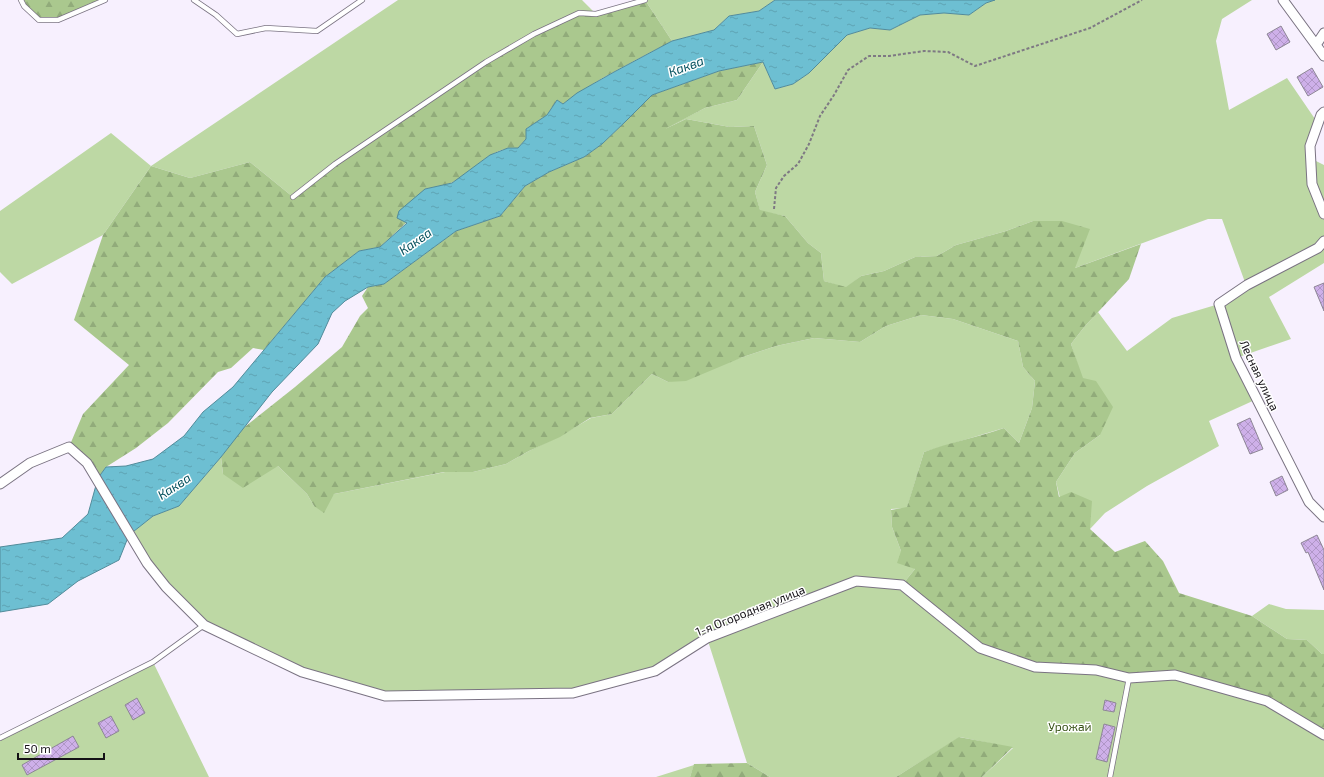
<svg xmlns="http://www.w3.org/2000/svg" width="1324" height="777" font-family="'Exo 2',sans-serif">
  <defs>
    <pattern id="forest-firs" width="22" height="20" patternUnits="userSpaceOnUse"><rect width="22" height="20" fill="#aac88e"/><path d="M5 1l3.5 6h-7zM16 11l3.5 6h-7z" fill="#91ab7a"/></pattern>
    <pattern id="water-ripples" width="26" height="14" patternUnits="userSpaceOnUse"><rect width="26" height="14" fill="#6dbfd2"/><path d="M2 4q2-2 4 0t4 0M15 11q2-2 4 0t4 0" fill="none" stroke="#5ea3b4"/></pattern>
    <pattern id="building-cross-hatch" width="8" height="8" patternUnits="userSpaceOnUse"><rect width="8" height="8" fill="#ceb0e9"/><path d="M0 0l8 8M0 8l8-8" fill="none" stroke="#b096c7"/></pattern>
  </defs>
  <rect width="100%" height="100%" fill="#f7f0fe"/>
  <!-- green -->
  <path fill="#bdd8a4" d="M398 0H582L596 14 293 197 250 162 190 178 151 166 103 235 12 284 0 272V211L111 133 151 166Z
    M645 0H775L759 11 729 16 714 30 672 41Z
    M995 0H1252L1222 19 1216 41 1229 110 1287 78 1315 119 1312 159 1324 165V263L1269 297 1291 339 1236 358 1257 399 1209 421 1219 446 1147 486 1105 513 1090 529 1060 498 1056 482 1075 453 1100 435 1071 344 1085 326 1098 312 1127 351 1172 318 1219 304 1246 285 1222 219H1208L1075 268 1033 221 1006 231 956 245 937 256 915 257 884 271 861 276 846 288 824 281 821 253 808 243 785 216 760 211 755 192 767 165 754 126 730 127 686 119 652 135 705 108 737 100 763 62 775 89 793 84 809 73 847 35 870 28 890 30 920 15 944 13 969 15 986 3Z
    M921 315 953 319 1018 341 1023 367 1035 381 1032 408 1019 443 1004 428 924 452 907 508 891 509 892 527 901 551 915 569 902 585 1175 675 1267 701 1324 735V777H982L1013 748 960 737 896 777H770L747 763 707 638 655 671 573 693 385 696 302 672 204 625 147 563 129 535 153 516 179 506 221 457 223 474 278 466 307 494 314 506 334 494 445 472H473L506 464 529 451 560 436 591 418 612 414 652 374 668 382 776 346 814 338 860 342 886 326Z
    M1269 604 1286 609 1324 610V654H1322L1307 640 1287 639 1252 616Z
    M153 662 209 777H0V738Z
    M694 765 690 777H656Z"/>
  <!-- forest -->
  <path fill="url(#forest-firs)" d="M21 0H105L58 20H39Z
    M645 0 672 41C635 61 596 79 563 104L557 100 547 115 526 129V139L518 148C489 147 476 170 453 182 445 186 433 187 425 189L407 222 380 247 359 251 325 277 264 350 253 348 231 368 218 372 168 423 136 448 106 467 98 478 69 447 83 414 129 365 74 320 103 235 151 166 190 178 250 162 293 197 335 164 486 62 534 34 579 13 596 14Z
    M763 62 737 100 705 108 665 129 686 119 730 127 754 126 767 165 755 192 760 210 785 216 808 243 821 253 824 281 846 287 861 276 884 271 915 257 937 256 956 245 1006 231 1033 221H1062L1090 229 1075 268 1141 244 1129 279 1085 326 1071 344 1083 378 1096 381 1113 407 1100 435 1075 453 1056 482 1059 497 1071 492 1092 501 1090 529 1115 552 1145 541 1163 561 1179 593 1252 616 1287 639 1307 640 1322 654H1324V735L1267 701 1175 675 1129 678 1035 667 980 648 902 585 915 569 897 563 901 551 892 527 891 510 907 507 924 452C951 442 978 437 1004 428L1019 443 1032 408 1035 381 1023 367 1018 341 953 319 921 315 886 326 860 342 814 338 776 346 743 357 686 381 668 382 652 374 612 414 590 418 560 437 529 451 506 464 473 472H444L334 494 324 513 314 506 307 494 278 466 243 488 223 474 221 457 242 429 295 387 342 347 360 316 368 308 362 296 368 287 384 284 456 231 500 216 525 186 549 172 584 157 602 144 626 121 652 95 719 71Z
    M959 737 1013 747 982 777H896Z
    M747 763 770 777H690L694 764Z"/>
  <!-- water -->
  <path fill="url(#water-ripples)" stroke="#528b9a" d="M775 0H995L986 3 969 15 944 13 920 15 890 30 870 28 847 35 809 73 793 84 775 89 763 62 719 71 652 95 626 121 602 144 584 157 549 172 525 186 500 216 456 231 384 284 368 287 345 301 332 313 318 344 272 392 221 457 179 506 153 516 143 524 129 535 119 560 78 581 48 604 0 612V547L62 538 88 514 98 478 106 467 126 466 153 459 184 436 203 412 233 387 325 277 359 251 380 247 407 223 397 218 399 211 425 189 452 183 490 155 508 148H518L526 139V129L547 115 557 100 563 104 577 93 614 72 672 41 714 30 729 16 759 11Z"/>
  <!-- building -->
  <path fill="url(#building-cross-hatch)" stroke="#8d8695" d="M1281 26 1290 42 1276 50 1267 34Z
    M1312 68 1323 87 1308 96 1297 77Z
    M1324 283V311L1314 287Z
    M1250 418 1263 449 1250 454 1237 424Z
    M1282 476 1288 490 1276 496 1270 482Z
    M1317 535 1324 550V590L1308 552 1306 553 1301 543Z
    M137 698 145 713 133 720 125 705Z
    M1105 700 1116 703 1114 712 1103 710Z
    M111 716 119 731 106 738 98 723Z
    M1104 724 1115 727 1107 762 1096 759Z
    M73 736 79 747 27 775 22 765Z"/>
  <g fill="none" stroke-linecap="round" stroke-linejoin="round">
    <!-- service casing -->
    <g stroke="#7a7382" stroke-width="6">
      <path id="service" d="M21 0 24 6 39 20H58L105 0
        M194 0 216 15 237 34 266 28 317 31 362 0
        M293 197 335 164 486 62 534 34 579 13 596 14 645 0
        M0 738 153 662 204 625
        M1110 777 1129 678"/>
    </g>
    <!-- minor casing -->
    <g stroke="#7a7382" stroke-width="11">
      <path id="minor" d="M1283 0 1316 45
        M1324 33 1316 45 1324 56
        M1324 112 1321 115 1310 146 1312 184 1324 214
        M1324 241 1318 248 1247 285 1219 304 1236 358 1309 502 1324 517
        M0 484 30 463 69 447 87 463 147 563 166 587 204 625 302 672 385 696 573 693 655 671 707 638 856 581 902 585 980 648 1035 667 1096 670 1129 678 1175 675 1267 701 1324 735"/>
    </g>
    <!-- path -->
    <path stroke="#7e7983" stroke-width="2" stroke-dasharray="3 2" stroke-linecap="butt" d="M774 209 776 188 784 176 798 164 809 144 820 116 834 95 848 70 869 56H889L924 51 948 52 975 66 1090 28 1142 0"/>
    <!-- service -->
    <use href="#service" stroke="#fff" stroke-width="4.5"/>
    <!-- minor -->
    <use href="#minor" stroke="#fff" stroke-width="9"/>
  </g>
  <g text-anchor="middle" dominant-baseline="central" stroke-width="3" stroke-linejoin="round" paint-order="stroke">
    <!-- street labels -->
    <g font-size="12" fill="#141116" stroke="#fff">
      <text transform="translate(1260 375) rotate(65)">Лесная улица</text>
      <text transform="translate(750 610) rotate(-22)">1-я Огородная улица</text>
    </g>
    <!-- park labels -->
    <g font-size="12" fill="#375216" stroke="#fff">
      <text x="1070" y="726">Урожай</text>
    </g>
    <!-- water labels -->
    <g font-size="13" font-style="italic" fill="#06525f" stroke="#fff">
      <text transform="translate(686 66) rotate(-20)">Каква</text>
      <text transform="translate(415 241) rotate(-35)">Каква</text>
      <text transform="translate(174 486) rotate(-33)">Каква</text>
    </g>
  </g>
  <!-- scale -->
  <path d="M18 753v6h86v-6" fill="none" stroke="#141116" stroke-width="2"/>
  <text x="24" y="753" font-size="12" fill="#141116" stroke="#ffffff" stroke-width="3" paint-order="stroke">50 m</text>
</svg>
